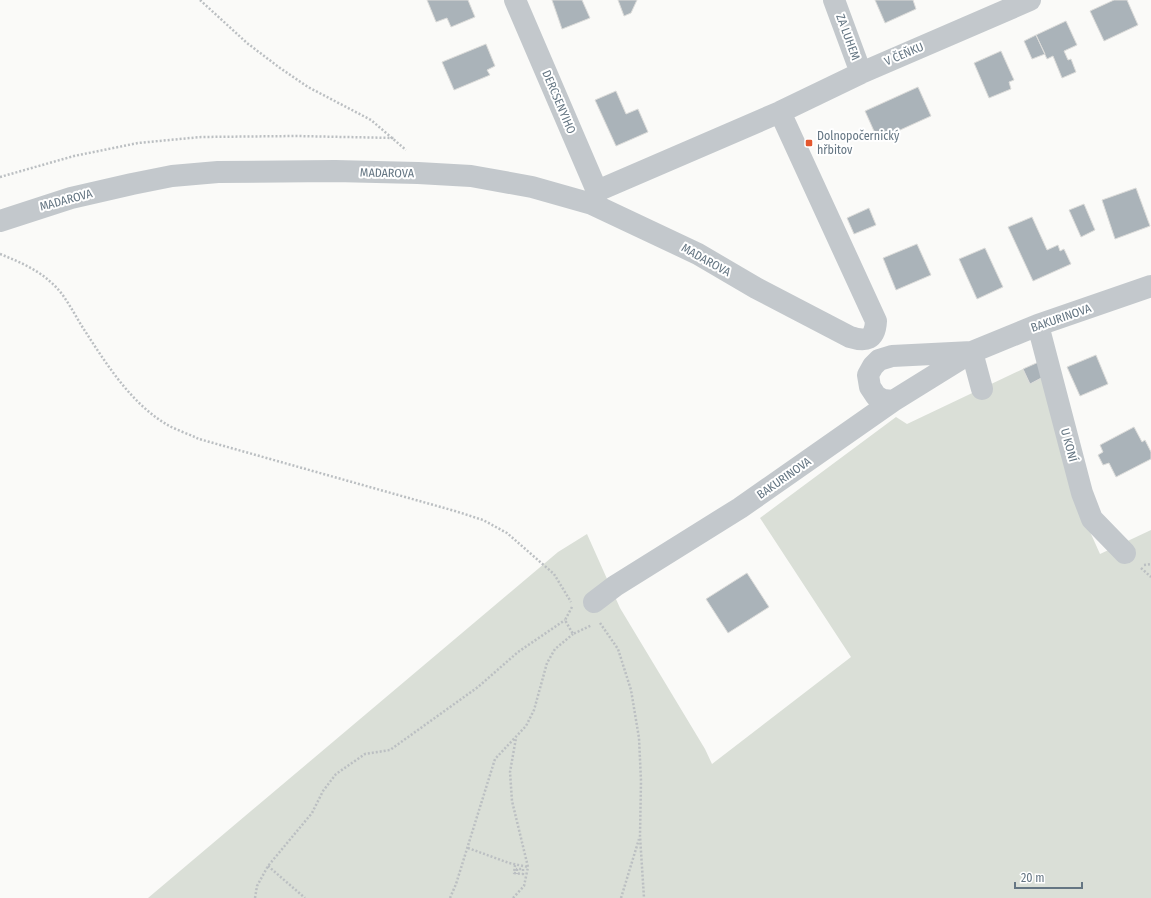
<svg xmlns="http://www.w3.org/2000/svg" width="1151" height="898" font-family="'Fira Sans Condensed',sans-serif">
  <rect width="100%" height="100%" fill="#fafaf8"/>
  <!-- green -->
  <path fill="#dadfd7" d="M1023 369 1030 384 1045 376 1087 525 1100 554 1151 530V898H148L558 552 587 534 620 608 705 749 712 764 851 657 760 518 896 417 907 424Z"/>
  <!-- building -->
  <path fill="#aab3b9" stroke="#dcdcda" d="M427 0H468L475 17 451 27 447 18 436 22Z
    M552 0H582L590 18 562 29Z
    M618 0H637L631 13 624 16Z
    M875 0H913L916 9 885 23Z
    M1114 0H1127L1138 25 1104 41 1090 11Z
    M1066 21 1077 45 1064 51 1068 60 1071 59 1076 72 1062 78 1053 56 1047 59 1036 35Z
    M1036 35 1045 54 1032 59 1024 41Z
    M486 44 495 66 487 70 490 75 454 90 442 62Z
    M1001 51 1014 80 1009 82 1011 89 989 98 974 63Z
    M918 87 931 116 878 140 865 111Z
    M616 91 626 114 638 109 648 132 616 146 595 100Z
    M1136 188 1150 226 1115 239 1102 200Z
    M1084 204 1095 230 1081 237 1069 210Z
    M869 208 876 225 854 234 847 218Z
    M1032 217 1047 250 1058 245 1060 251 1064 249 1071 264 1033 281 1008 227Z
    M917 244 931 275 896 290 883 258Z
    M985 248 1003 287 977 299 959 259Z
    M1096 355 1108 384 1080 396 1067 367Z
    M1041 361 1045 376 1030 384 1023 369Z
    M1134 427 1142 442 1145 440 1151 452V459L1116 477 1109 463 1103 465 1098 455 1103 452 1100 445Z
    M747 573 769 607 728 633 706 599Z"/>
  <g fill="none" stroke-linecap="round" stroke-linejoin="round">
    <!-- path -->
    <path stroke="#bbbfc2" stroke-width="2.5" stroke-dasharray="2 2" stroke-linecap="butt" d="M200 0 247 43 280 68 308 87 371 120 406 150
      M0 177 74 156 138 143 201 137 297 136 394 138
      M0 254C20 262 39 270 55 286 67 298 75 316 85 331 107 365 131 403 166 424 176 430 189 434 199 439L455 511 483 520 507 533 554 574 571 602
      M1144 565 1151 564
      M1141 568 1151 577
      M572 607 565 620 573 634 592 625
      M600 623 618 649 631 690 639 738 641 781 640 836 644 898
      M468 848 509 863 528 867
      M515 865 514 873 523 874V869H517V874
      M268 866 305 898
      M255 898 257 886 268 866 312 813 323 791 336 774 365 754 390 750 478 687 518 652 565 620
      M450 898 456 884 495 759 526 726 534 710 547 663 555 649 573 634
      M513 898 524 886 528 867 512 801 510 772 516 738
      M621 898 639 839"/>
    <!-- minor -->
    <path stroke="#c3c8cc" stroke-width="22" d="M515 0 597 191 592 204
      M834 0 861 73
      M597 191 780 112 861 73 1030 0
      M0 221 71 198 132 184 172 176 218 172 335 171 418 173 471 176 532 187 592 204 698 254 756 288 850 337C866 342 875 340 876 321L780 112
      M1038 325 1082 493 1092 519 1125 553
      M893 401 883 400 876 396 870 387 868 375 873 366 879 360 892 356 972 352 1038 325 1151 286
      M594 602 615 586 740 508 893 401 972 352 982 389"/>
  </g>
  <!-- markers -->
  <rect fill="#e4572e" stroke="#fff" stroke-width="1.5" x="805" y="139" width="8" height="8" rx="2"/>
  <g text-anchor="middle" dominant-baseline="central" stroke-width="4" stroke-linejoin="round" paint-order="stroke">
    <!-- street labels -->
    <g font-size="12" fill="#657683" stroke="#fff">
      <text transform="translate(848 37) rotate(70)">ZA LUHEM</text>
      <text transform="translate(904 54) rotate(-23)">V ČEŇKU</text>
      <text transform="translate(559 102) rotate(67)">DERCSENYIHO</text>
      <text transform="translate(387 173) rotate(1)">MADAROVA</text>
      <text transform="translate(66 200) rotate(-15)">MADAROVA</text>
      <text transform="translate(706 260) rotate(29)">MADAROVA</text>
      <text transform="translate(1061 318) rotate(-19)">BAKURINOVA</text>
      <text transform="translate(1069 445) rotate(75)">U KONÍ</text>
      <text transform="translate(784 478) rotate(-35)">BAKURINOVA</text>
    </g>
    <!-- poi labels -->
    <g font-size="12" fill="#657683" stroke="#fff" text-anchor="start">
      <text x="817" y="136">Dolnopočernický<tspan x="817" dy="14">hřbitov</tspan></text>
    </g>
  </g>
  <!-- scale -->
  <path d="M1015 882v6h67v-6" fill="none" stroke="#657683" stroke-width="2"/>
  <text x="1021" y="882" font-size="12" fill="#657683" stroke="#ffffff" stroke-width="3" paint-order="stroke">20 m</text>
</svg>
